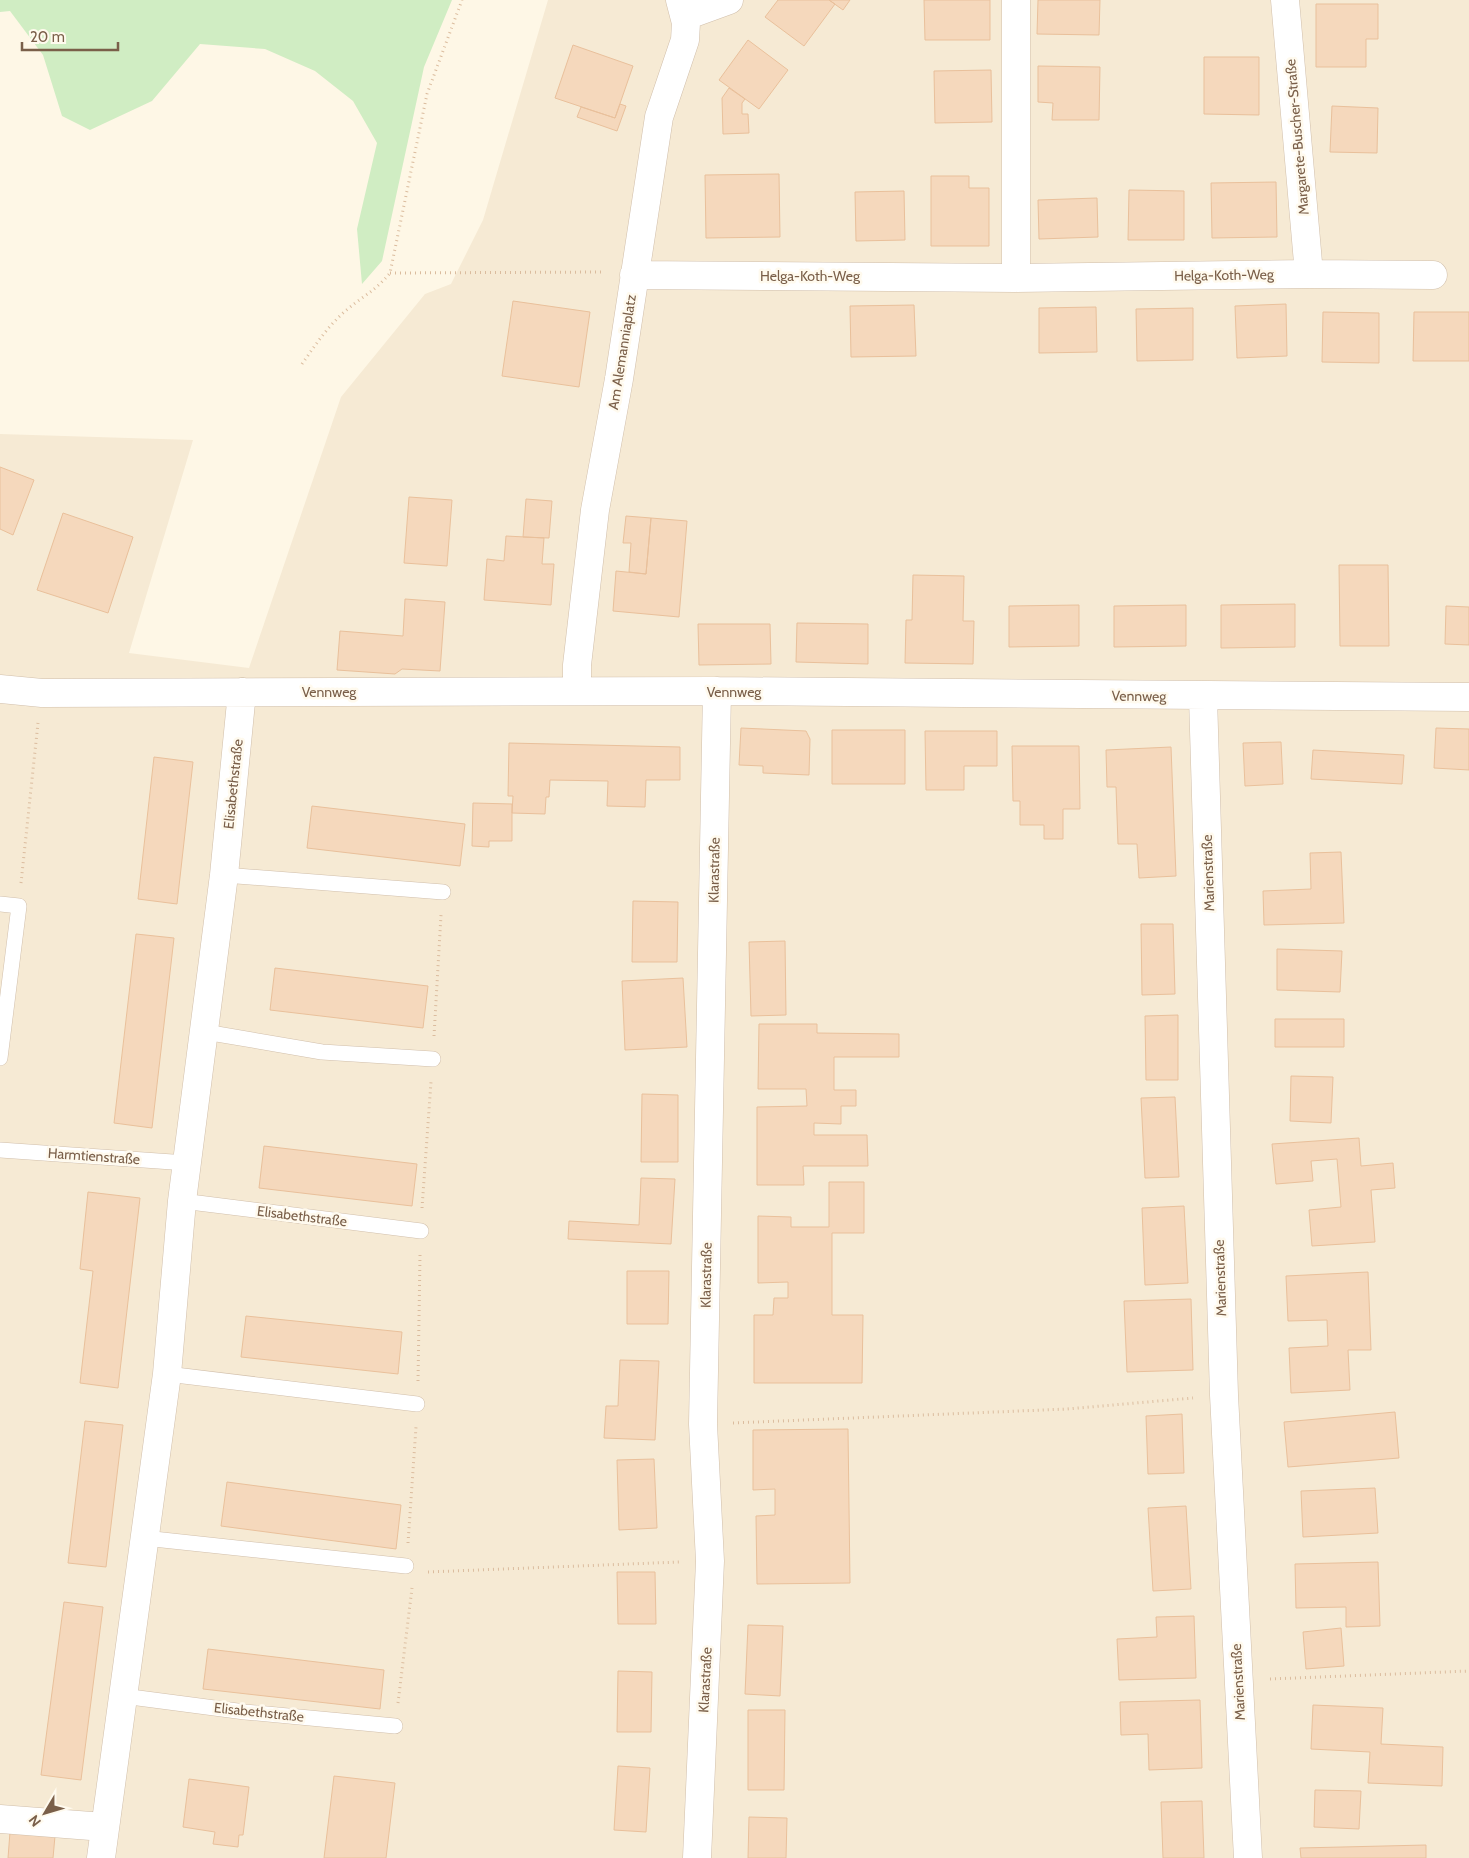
<svg xmlns="http://www.w3.org/2000/svg" width="1469" height="1858" font-family="Cabin,sans-serif">
  <rect width="100%" height="100%" fill="#fef7e6"/>
  <!-- residential -->
  <path fill="#f6ead4" d="M548 0H1469V1858H0V434L193 440 129 653 249 668 341 397 425 294 451 284 483 220Z"/>
  <!-- green -->
  <path fill="#d0edc3" d="M0 0H452L424 67 382 261 362 284 357 229 377 143 353 101 315 71 265 49 200 44 152 101 90 130 62 116 43 55 10 11 0 12Z"/>
  <!-- building -->
  <path fill="#f5d8bc" stroke="#e9c09b" d="M778 0H829L835 4 804 46 765 17Z
    M829 0H850L843 10Z
    M924 0H990V40H925Z
    M1038 0H1100L1099 35 1037 34Z
    M1316 4H1378V39H1366V67H1316Z
    M748 40 788 70 759 109 719 80Z
    M573 45 633 66 615 118 555 98Z
    M1204 57H1259V115L1204 114Z
    M1038 66 1100 67 1099 120H1052L1053 103 1038 102Z
    M991 70 992 122 935 123 934 71Z
    M729 88 745 99 742 103V114H748L749 133 723 134 722 98Z
    M620 104 626 106 617 131 577 117 581 107 615 118Z
    M1332 106 1378 108 1377 153 1330 152Z
    M779 174 780 237 706 238 705 175Z
    M931 176H969V188H989V246H931Z
    M1276 182 1277 237 1212 238 1211 183Z
    M1129 190 1184 191V240H1128Z
    M904 191 905 240 856 241 855 192Z
    M1097 198 1098 237 1039 239 1038 200Z
    M513 301 590 312 579 387 502 376Z
    M1286 304 1287 356 1237 358 1235 306Z
    M914 305 916 356 851 357 850 306Z
    M1096 307 1097 352 1039 353V308Z
    M1193 308V360L1137 361 1136 309Z
    M1323 312 1379 313V363L1322 362Z
    M1414 312H1469V361H1413Z
    M0 467 34 480 13 535 0 529Z
    M409 497 452 500 447 566 404 563Z
    M526 499 552 501 549 538 523 537Z
    M63 513 133 537 108 613 37 590Z
    M626 516 651 518 646 574 629 572 631 543H623Z
    M651 518 687 521 679 617 613 611 616 571 646 574Z
    M506 536 544 538 542 564H554L551 605 484 600 487 559 504 561Z
    M1339 565H1388L1389 646H1340Z
    M913 575 964 576 963 621H974L973 664 905 663 906 620H912Z
    M405 599 445 602 440 671 402 669 395 674 337 670 340 631 403 636Z
    M1295 604V647L1221 648V605Z
    M1079 605V646L1009 647V606Z
    M1186 605V646L1114 647V606Z
    M1446 606 1469 607V645L1445 644Z
    M797 623 868 624V664L796 662Z
    M698 624H770L771 664 699 665Z
    M741 728 806 731 810 739 809 775 763 773V766L739 765Z
    M1436 728 1469 729V770L1434 768Z
    M832 730H905V784H832Z
    M925 731H997V766H964V790H926Z
    M1281 742 1283 784 1245 786 1243 743Z
    M509 743 680 747V780H646L645 807 607 806 608 781 550 780 549 797H546L545 814 512 813 513 796H508Z
    M1012 746H1079L1080 809H1063V839H1044V825H1020V801H1013Z
    M1171 747 1176 876 1139 878 1137 844H1118L1116 787H1107L1106 750Z
    M1313 750 1404 755 1402 784 1311 779Z
    M154 757 193 762 177 904 138 899Z
    M473 803 512 804V841H489V847L472 846Z
    M312 806 465 824 460 866 307 848Z
    M1341 852 1344 923 1264 925 1263 891 1311 889 1310 853Z
    M633 901 678 902 677 962H632Z
    M1141 924H1173L1175 994 1142 995Z
    M136 934 174 938 152 1128 114 1123Z
    M785 941 786 1015 751 1016 749 942Z
    M1277 949 1342 951 1340 992 1277 990Z
    M275 968 428 986 423 1028 270 1010Z
    M683 978 687 1047 625 1050 622 981Z
    M1178 1015V1080H1146L1145 1016Z
    M1275 1019H1344V1047H1275Z
    M759 1024H817V1033L899 1034V1057H834V1090H856V1106H841V1124L814 1123V1135H867L868 1166H803L804 1185H757V1107L807 1106 806 1089H758Z
    M1291 1076 1333 1077 1331 1123 1290 1121Z
    M642 1094 678 1095V1162H641Z
    M1175 1097 1179 1177 1145 1178 1141 1098Z
    M1359 1138 1361 1166 1393 1163 1395 1188 1371 1190 1375 1242 1312 1246 1309 1210 1341 1207 1337 1159 1311 1161 1313 1181 1276 1184 1272 1144Z
    M264 1146 417 1164 412 1206 259 1188Z
    M641 1178 675 1179 671 1244 568 1239 569 1221 639 1225Z
    M829 1182H864V1233H832V1315H863L862 1383H754V1315H773L774 1298H788V1282L758 1283V1216L791 1217V1227H829Z
    M88 1192 140 1198 118 1388 80 1383 93 1271 80 1269Z
    M1184 1206 1188 1283 1145 1285 1142 1208Z
    M627 1271H669L668 1324H627Z
    M1368 1272 1371 1350H1348L1350 1390 1291 1393 1289 1348 1328 1346 1327 1320 1288 1321 1286 1276Z
    M1191 1299 1193 1370 1127 1372 1124 1301Z
    M246 1316 402 1332 398 1374 241 1357Z
    M620 1360 659 1361 655 1440 604 1438 606 1406H618Z
    M1395 1412 1399 1458 1288 1467 1284 1422Z
    M1182 1414 1184 1473 1148 1474 1146 1416Z
    M85 1421 123 1425 106 1567 68 1563Z
    M848 1429 850 1583 757 1584 756 1516 775 1515V1489L753 1490V1430Z
    M654 1459 657 1528 619 1530 617 1460Z
    M227 1482 401 1505 396 1549 221 1526Z
    M1375 1488 1378 1533 1303 1537 1301 1491Z
    M1186 1506 1191 1589 1153 1591 1148 1508Z
    M1378 1562 1380 1626 1346 1627V1607L1296 1608 1295 1564Z
    M617 1572H655L656 1624H618Z
    M64 1602 103 1607 81 1780 41 1775Z
    M1194 1616 1196 1678 1119 1680 1117 1639 1157 1637 1156 1617Z
    M748 1625 783 1626 780 1696 745 1694Z
    M1341 1628 1344 1666 1306 1669 1303 1632Z
    M208 1649 384 1670 380 1709 203 1689Z
    M618 1671 652 1672 651 1732H617Z
    M1200 1700 1202 1768 1149 1770 1148 1734 1121 1735 1120 1702Z
    M1313 1705 1383 1708 1381 1744 1443 1747 1442 1786 1368 1783 1370 1752 1311 1749Z
    M748 1710H785L784 1790H748Z
    M618 1766 650 1768 646 1832 614 1830Z
    M334 1776 395 1783 386 1858H324Z
    M189 1779 249 1787 243 1835H239L238 1847 213 1844 215 1832 183 1827Z
    M1315 1790 1361 1791 1359 1829 1314 1827Z
    M1202 1801 1204 1858H1163L1161 1802Z
    M749 1817 787 1818 786 1858H748Z
    M10 1832 55 1836 53 1858H8Z
    M1426 1845V1858H1301L1300 1848Z"/>
  <g fill="none" stroke-linecap="round" stroke-linejoin="round">
    <!-- lane casing -->
    <g stroke="#d1bfab" stroke-width="16">
      <path id="lane" d="M224 875 443 892
        M0 904 19 906 0 1058
        M205 1032 322 1052 433 1059
        M0 1150 187 1163
        M182 1201 421 1231
        M167 1374 417 1404
        M144 1538 406 1566
        M123 1696 245 1712 395 1726"/>
    </g>
    <!-- street casing -->
    <g stroke="#d1bfab" stroke-width="29">
      <path id="street" d="M1285 0 1309 274
        M685 16 729 0
        M634 275 1016 278 1309 274 1433 275
        M1016 278V0
        M0 689 42 693 717 691 1469 697
        M577 691V665L595 510 619 379 659 117 685 40 686 23 680 0
        M1203 697 1224 1395 1248 1858
        M0 1819 104 1827
        M101 1858 167 1374 182 1201 224 875 242 692
        M697 1858 710 1561 703 1424 717 691"/>
    </g>
    <!-- path -->
    <path stroke="#dbbc9e" stroke-width="3" stroke-dasharray="1 4" stroke-linecap="butt" d="M390 273 604 272
      M302 364C316 344 330 323 349 308 366 294 375 291 390 273L427 94 462 0
      M21 883 38 723
      M434 1036 441 915
      M422 1208 431 1082
      M418 1381 420 1255
      M733 1423 1067 1409 1193 1398
      M408 1543 416 1427
      M428 1572 679 1562
      M1270 1679 1469 1671
      M398 1703 412 1588"/>
    <!-- lane -->
    <use href="#lane" stroke="#fff" stroke-width="15"/>
    <!-- street -->
    <use href="#street" stroke="#fff" stroke-width="28"/>
  </g>
  <g text-anchor="middle" dominant-baseline="central" stroke-width="5" stroke-linejoin="round" paint-order="stroke">
    <!-- street labels -->
    <g font-size="14" fill="#7a5f49" stroke="#fffaee">
      <text transform="translate(1297 137) rotate(-95)">Margarete-Buscher-Straße</text>
      <text transform="translate(1224 275) rotate(-1)">Helga-Koth-Weg</text>
      <text x="810" y="276">Helga-Koth-Weg</text>
      <text transform="translate(622 352) rotate(-81)">Am Alemanniaplatz</text>
      <text x="329" y="692">Vennweg</text>
      <text x="734" y="692">Vennweg</text>
      <text transform="translate(1139 696) rotate(1)">Vennweg</text>
      <text transform="translate(233 784) rotate(-84)">Elisabethstraße</text>
      <text transform="translate(714 870) rotate(-89)">Klarastraße</text>
      <text transform="translate(1208 873) rotate(-92)">Marienstraße</text>
      <text transform="translate(94 1156) rotate(4)">Harmtienstraße</text>
      <text transform="translate(302 1216) rotate(7)">Elisabethstraße</text>
      <text transform="translate(706 1275) rotate(-89)">Klarastraße</text>
      <text transform="translate(1220 1278) rotate(-92)">Marienstraße</text>
      <text transform="translate(705 1680) rotate(-87)">Klarastraße</text>
      <text transform="translate(1238 1682) rotate(-93)">Marienstraße</text>
      <text transform="translate(259 1712) rotate(6)">Elisabethstraße</text>
    </g>
  </g>
  <!-- north arrow -->
  <g transform="translate(45 1813) rotate(232)" stroke="#fffaee" stroke-width="4" paint-order="stroke">
  <path d="M0-4L9 19L0 12L-9 19Z" fill="#7a5f49"/>
  <text y="-8" font-size="14" font-weight="bold" text-anchor="middle" fill="#7a5f49">N</text>
  </g>
  <!-- scale -->
  <path d="M22 42v8h96v-8" fill="none" stroke="#7a5f49" stroke-width="2.5"/>
  <text x="30" y="42" font-size="15" fill="#7a5f49" stroke="#fffaee" stroke-width="4" paint-order="stroke">20 m</text>
</svg>
